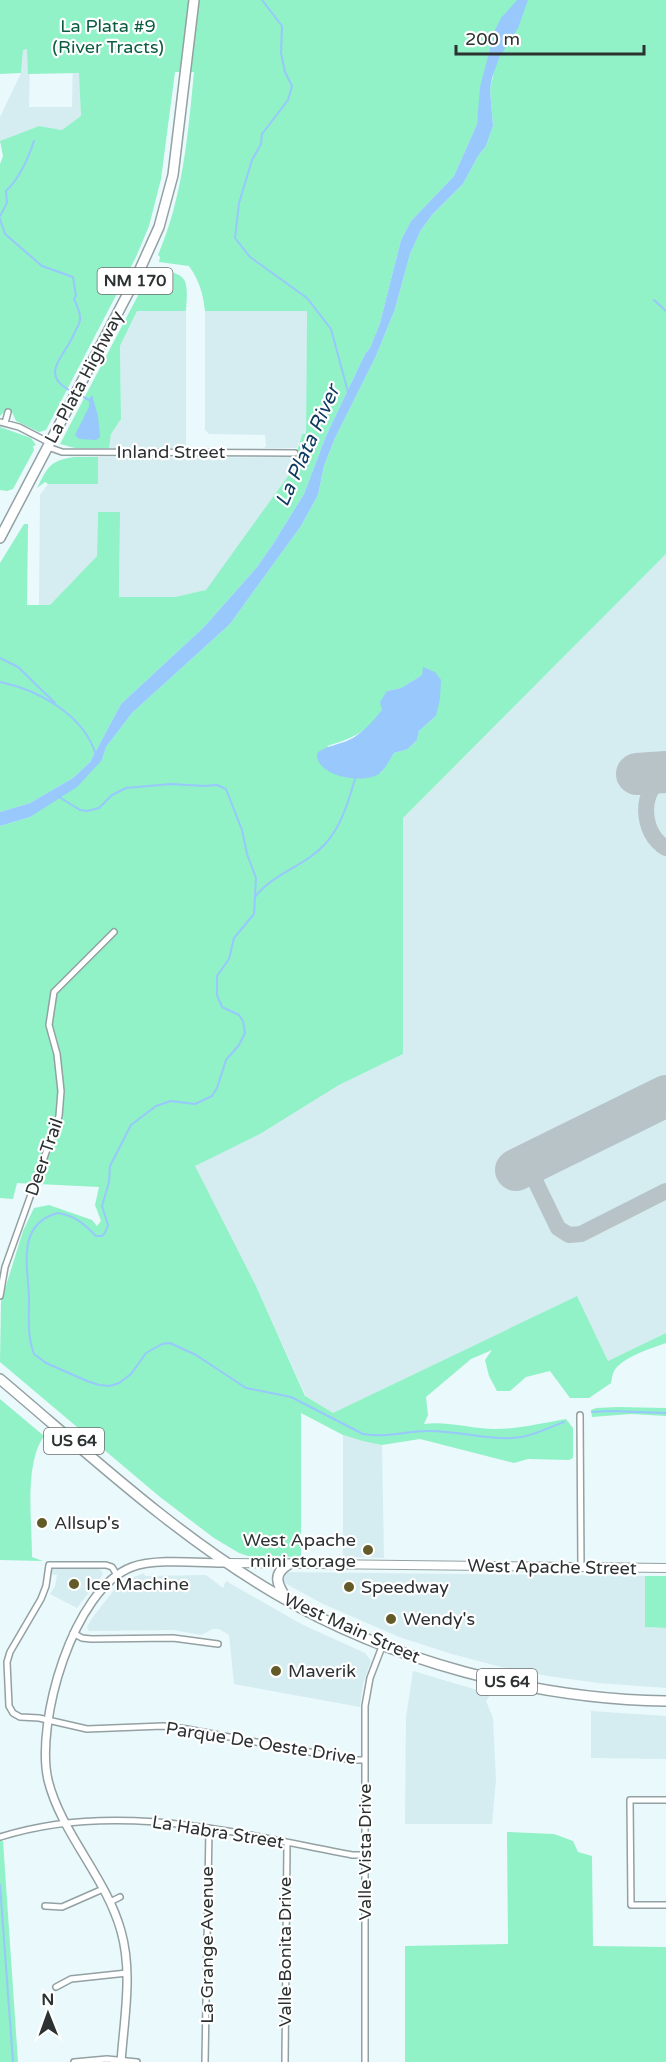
<svg xmlns="http://www.w3.org/2000/svg" width="666" height="2062" font-family="'Varela Round',sans-serif">
  <rect width="100%" height="100%" fill="#eaf9fc"/>
  <!-- built -->
  <path fill="#d5edf0" fill-rule="evenodd" d="M79 48 81 117 62 130 39 126 0 141V117L21 73 23 49ZM73 55 72 107H29L30 57Z
    M137 311H186V448H109L111 434 121 419 120 346Z
    M205 311H307L306 434H302L297 448H264L266 446 265 435 209 434 205 430Z
    M98 457 141 458 295 457 291 472 207 590 175 597H119L120 512H98L97 556 50 605H39L40 495 48 484H98Z
    M666 554V1333L608 1361 577 1296 317 1421 256 1286 194 1166 260 1134 339 1085 403 1054V818Z
    M343 1435 382 1445 384 1558 343 1557Z
    M53 1568H97L101 1570 103 1574 77 1608 50 1594 55 1586 57 1575 50 1574Z
    M283 1572 645 1576V1627L666 1628V1688L598 1683 548 1676 501 1667 452 1654 399 1637 321 1603 285 1583 282 1578Z
    M144 1573 145 1576 206 1575 223 1588 226 1581 303 1625 365 1653 371 1661 363 1684 360 1707 234 1684 229 1635 219 1629H213L201 1635 173 1630 89 1631 87 1627 93 1617 114 1590 127 1580Z
    M413 1671 491 1694 486 1701 493 1718 496 1779 492 1824H405L406 1717Z
    M591 1711 666 1716V1759L591 1758Z"/>
  <!-- green -->
  <path fill="#91f1c7" fill-rule="evenodd" d="M0 0H666V554L403 818V1054L339 1085 260 1134 195 1166 256 1286 305 1396 333 1413 577 1296 608 1361 666 1333V1343C652 1348 629 1355 618 1366 613 1370 612 1377 611 1383L589 1398H570L550 1371 526 1377 510 1391H497L489 1376 485 1360 492 1350 471 1359 426 1397 428 1415 424 1424C449 1421 471 1429 495 1429 519 1429 542 1423 566 1419L573 1428V1458L569 1460 528 1459 514 1463 420 1439 382 1445 363 1441 343 1435 301 1413V1557L248 1556 239 1553 214 1538 160 1497 0 1362 1 1302 23 1231 34 1208 49 1205 92 1220 97 1226 101 1221 95 1205 99 1187 17 1183 13 1199 0 1198V826L30 817 102 760 106 747 132 713 230 624 301 526 318 495 324 466 335 438 376 356 395 309 410 254 421 230 432 215 463 184 478 156 486 146 493 126 490 90 495 67 479 110 477 124 454 176 411 221 401 240 380 323 370 348 365 354 326 436 304 494 273 544 257 567 204 627 121 704 90 762 73 778 30 803 0 812V563L24 524H28L27 605H50L97 556 98 512H120L119 597H175L206 590 291 472 302 434H306L307 311H205C203 293 199 280 189 266L159 262 160 257 158 255C183 197 188 134 194 72H175L161 179 149 226 136 257 46 430 39 432 16 421 12 412 5 411 0 416V164L3 156 0 141 39 126 62 130 81 116 79 73 28 74 27 49 23 50 21 73 0 74ZM422 675 436 716 419 731 417 740 408 749 394 753 381 773 327 746C348 740 371 731 382 710 384 704 385 697 387 691L401 688Z
    M155 270C189 273 188 279 186 311H137L120 346 121 419 111 434 109 448H75L60 444 144 284Z
    M0 427 31 438 36 445 33 446 34 450 13 489 7 491 0 490Z
    M74 457H98V484H48L45 482 37 488C48 467 49 461 74 457Z
    M0 1399 44 1436C24 1464 32 1522 32 1557L43 1561 0 1560Z
    M617 1407 666 1408V1416L631 1414 592 1417 591 1410 596 1408Z
    M645 1576H666V1628L645 1627Z
    M507 1832 554 1834 573 1841 578 1852 592 1856 593 1946 666 1947V2062H405V1946L508 1944Z
    M0 1840 3 1841 18 2062H0Z"/>
  <!-- water -->
  <path fill="#98c8fc" d="M517 0H528L518 28 499 58 492 78 490 90 493 126 486 146 478 156 463 184 432 215 421 230 410 254 395 309 376 356 335 438 324 466 318 495 301 526 230 624 132 713 106 747 102 760 77 787 30 817 0 826V812L30 803 73 778 90 762 121 704 204 627 257 567 273 544 304 494 326 436 365 354 370 348 380 323 401 240 411 221 454 176 477 124 480 87 495 30 501 18Z
    M92 395 98 416 100 437 96 440 79 439 75 435 89 407V399Z
    M423 667 435 672 441 680 440 699 436 716 419 731 417 740 408 749 394 753C390 759 386 768 380 773 365 785 315 777 317 753 328 745 338 745 349 740 362 734 373 721 382 710L380 702 387 691 401 688 422 675Z"/>
  <g fill="none" stroke-linecap="round" stroke-linejoin="round">
    <!-- stream -->
    <path stroke="#98c8fc" stroke-width="2" d="M262 0 282 26 281 53 285 72 292 86 288 100 262 134 261 144 252 160 239 203 235 238 250 257 307 298 331 329 348 392
      M0 216 7 203 6 191C20 178 28 159 34 141
      M0 219 5 234 42 266 73 277 76 296 74 299C76 304 80 311 80 317 81 324 76 328 74 334 63 359 38 375 73 392
      M654 300 666 311
      M78 394 89 400
      M0 658 18 667 55 703
      M0 682C39 690 84 715 96 755
      M59 797 80 810 87 811 99 808 112 795 126 788 171 784 204 786 217 785 226 789 242 830 247 854 256 878 254 914 234 938 229 959 217 976V995L222 1007 239 1015 243 1021 245 1033 239 1045 226 1060 217 1088 212 1096 195 1104 171 1101 156 1106 131 1125 110 1166 109 1182 102 1206 108 1225 105 1233 102 1236H96C84 1224 76 1216 58 1213 16 1224 28 1266 29 1298 29 1317 27 1336 34 1354L46 1363 87 1381 99 1385 110 1386 119 1383 131 1374 146 1353 162 1344 170 1343 196 1355 246 1388 291 1397 363 1434C389 1438 404 1431 428 1431 456 1430 494 1442 521 1437 535 1435 550 1427 564 1422
      M255 897C273 873 306 866 326 843 342 825 348 802 355 779
      M592 1412 610 1411 666 1413
      M0 1885 13 2062"/>
    <!-- taxiway -->
    <path stroke="#b7c3c6" stroke-width="16" d="M666 776C638 789 641 834 666 848
      M527 1164 558 1228 569 1235 581 1234 666 1191"/>
    <!-- runway -->
    <path stroke="#b7c3c6" stroke-width="42" d="M637 774 666 772
      M516 1170 666 1096"/>
    <!-- minor casing -->
    <g stroke="#93a1a3" stroke-width="8">
      <path id="minor" d="M0 422 19 427 50 443
        M5 423 8 412
        M48 447 62 452 295 453
        M0 1296 5 1267 59 1116 61 1091 57 1054 49 1025 54 992 114 932
        M580 1415 581 1568
        M117 1575 112 1567 106 1565H49L46 1586 41 1599 10 1652 7 1662 9 1706 13 1713 20 1717 39 1718 87 1729 163 1726 187 1729 352 1760H365
        M73 1633 82 1638 91 1639 173 1638 218 1644
        M666 1800H630L631 1905H666
        M0 1837C116 1800 236 1833 352 1855H365
        M110 1902 120 1897
        M45 1906 62 1907 103 1889
        M56 1987 71 1979 127 1973
        M74 2062 107 2059 137 2062
        M205 2062 209 1828
        M285 2062 287 1843
        M365 2062V1706L370 1678 383 1644"/>
    </g>
    <!-- tertiary casing -->
    <g stroke="#93a1a3" stroke-width="10">
      <path id="tertiary" d="M121 2062C124 2019 133 1973 121 1931 106 1877 61 1833 48 1780 35 1723 73 1589 132 1567 155 1558 201 1563 227 1563"/>
    </g>
    <!-- secondary casing -->
    <g stroke="#93a1a3" stroke-width="10">
      <path id="secondary" d="M228 1563 666 1568"/>
    </g>
    <!-- trunk casing -->
    <g stroke="#93a1a3" stroke-width="12">
      <path id="trunk" d="M0 538 136 278 159 227 173 175 194 0
        M0 1379C89 1454 175 1535 276 1594 390 1661 534 1699 666 1701
        M286 1598C277 1584 272 1574 289 1564"/>
    </g>
    <!-- minor -->
    <use href="#minor" stroke="#fff" stroke-width="5"/>
    <!-- tertiary -->
    <use href="#tertiary" stroke="#fff" stroke-width="7"/>
    <!-- secondary -->
    <use href="#secondary" stroke="#fff" stroke-width="8"/>
    <!-- trunk -->
    <use href="#trunk" stroke="#fff" stroke-width="9"/>
  </g>
  <!-- markers -->
  <g fill="#645a27" stroke="#fff" stroke-width="2">
    <circle cx="42" cy="1523" r="6"/>
    <circle cx="368" cy="1550" r="6"/>
    <circle cx="74" cy="1584" r="6"/>
    <circle cx="349" cy="1587" r="6"/>
    <circle cx="391" cy="1619" r="6"/>
    <circle cx="276" cy="1671" r="6"/>
  </g>
  <g text-anchor="middle" dominant-baseline="central" stroke-width="4.5" stroke-linejoin="round" paint-order="stroke">
    <!-- shield labels -->
    <g fill="#fff" stroke="#6b6f70" stroke-width="1.5">
      <rect x="97.5" y="268" width="75" height="26" rx="4.5"/>
      <rect x="44" y="1428" width="60" height="26" rx="4.5"/>
      <rect x="477" y="1669" width="60" height="26" rx="4.5"/>
    </g>
    <g font-size="16" font-weight="bold" fill="#2c3132">
      <text x="135" y="281">NM 170</text>
      <text x="74" y="1441">US 64</text>
      <text x="507" y="1682">US 64</text>
    </g>
    <!-- park labels -->
    <g font-size="18" fill="#0b5c41" stroke="#fff">
      <text x="108" y="26">La Plata #9<tspan x="108" dy="21">(River Tracts)</tspan></text>
    </g>
    <!-- street labels -->
    <g font-size="18" fill="#2c3132" stroke="#fff">
      <text transform="translate(84 377) rotate(-62)">La Plata Highway</text>
      <text x="171" y="452">Inland Street</text>
      <text transform="translate(44 1157) rotate(-71)">Deer Trail</text>
      <text transform="translate(552 1567) rotate(1)">West Apache Street</text>
      <text transform="translate(352 1628) rotate(24)">West Main Street</text>
      <text transform="translate(261 1743) rotate(9)">Parque De Oeste Drive</text>
      <text transform="translate(218 1832) rotate(9)">La Habra Street</text>
      <text transform="translate(365 1852) rotate(-90)">Valle Vista Drive</text>
      <text transform="translate(207 1945) rotate(-90)">La Grange Avenue</text>
      <text transform="translate(285 1952) rotate(-90)">Valle Bonita Drive</text>
    </g>
    <!-- poi labels -->
    <g font-size="18" fill="#2c3132" stroke="#fff" text-anchor="start">
      <text x="54" y="1523">Allsup's</text>
      <text x="356" y="1540" text-anchor="end">West Apache<tspan x="356" dy="21">mini storage</tspan></text>
      <text x="86" y="1584">Ice Machine</text>
      <text x="361" y="1587">Speedway</text>
      <text x="403" y="1619">Wendy's</text>
      <text x="288" y="1671">Maverik</text>
    </g>
    <!-- water labels -->
    <g font-size="20" font-style="italic" fill="#103c64" stroke="#fff">
      <text transform="translate(308 446) rotate(-66)">La Plata River</text>
    </g>
  </g>
  <!-- north arrow -->
  <g transform="translate(48 2014) rotate(359)" stroke="#ffffff" stroke-width="4.5" paint-order="stroke">
  <path d="M0-4.5L10 22L0 15L-10 22Z" fill="#2c3132"/>
  <text y="-9" font-size="16" font-weight="bold" text-anchor="middle" fill="#2c3132">N</text>
  </g>
  <!-- scale -->
  <path d="M456 45v9h188v-9" fill="none" stroke="#2c3132" stroke-width="3"/>
  <text x="465" y="45" font-size="18" fill="#2c3132" stroke="#ffffff" stroke-width="4.5" paint-order="stroke">200 m</text>
</svg>
